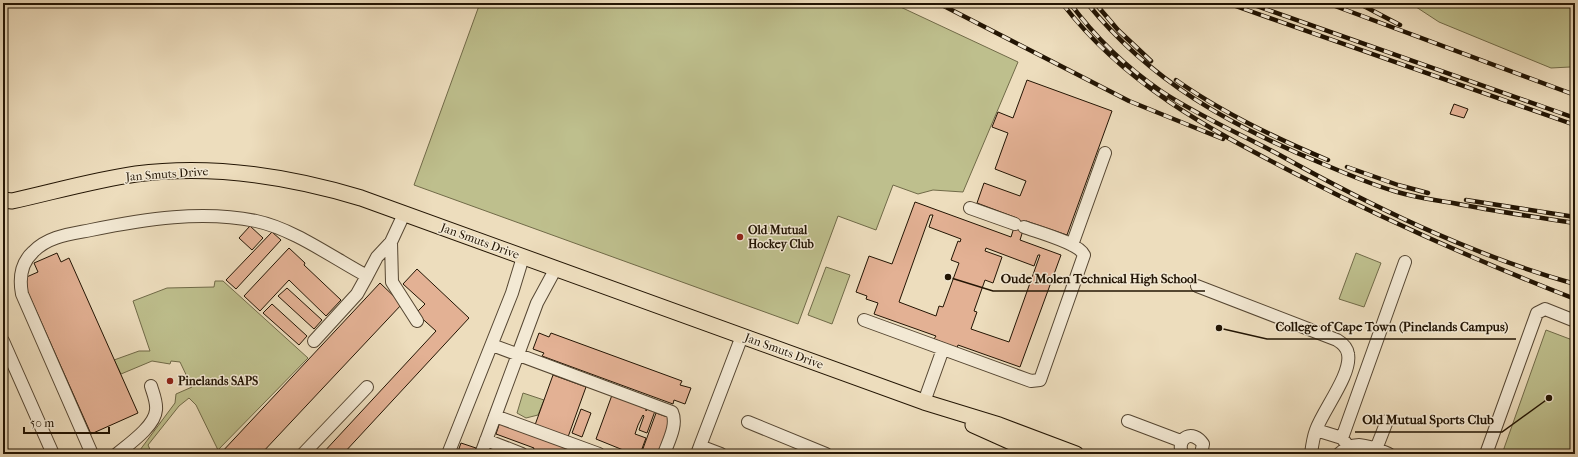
<svg xmlns="http://www.w3.org/2000/svg" width="1578" height="457" font-family="'IM FELL French Canon',serif">
  <rect width="100%" height="100%" fill="#edddbd"/>
  <filter id="stains"><feTurbulence type="fractalNoise" baseFrequency=".005" numOctaves="4"/><feColorMatrix values="0 0 0 0 .2 0 0 0 0 .09 0 0 0 0 .02 0 0 0 .5 -.17"/></filter>
  <radialGradient id="worn" r=".72"><stop offset=".6" stop-color="#630" stop-opacity="0"/><stop offset="1" stop-color="#630" stop-opacity=".3"/></radialGradient>
  <!-- green -->
  <path fill="#bebf8d" stroke="#706a48" d="M480 3H892L1018 62 963 192 933 190 918 194 893 185 876 230 838 216 798 324 414 185Z
    M1410 3H1575V69L1570 67 1551 68 1439 22Z
    M1356 253 1381 263 1364 307 1339 299Z
    M826 267 850 275 832 324 808 315Z
    M215 281H223L308 358 218 450 196 405 189 398 179 406 148 445 152 454H137L175 403 176 394 192 387 180 362 171 361 170 364 152 361 121 374 114 360 139 351H150L133 301 167 288 214 287Z
    M1546 330 1575 341V454H1502Z
    M523 393 544 400 538 415 526 418 517 413Z"/>
  <!-- building -->
  <path fill="#e3b194" stroke="#221403" fill-rule="evenodd" d="M1027 80 1112 111 1067 235 1026 221 1020 240 1061 255 1020 367 958 345 957 348 934 339 936 336 874 314 878 303 866 299 867 296 856 292 869 256 892 264 915 202 1011 237 1017 218 977 203 984 183 1020 196 1026 181 995 169 1008 133 992 127 998 112 1013 118ZM930 215H933L929 227 961 239 960 242 958 241 951 260 959 263 943 307 939 306 936 316 899 302ZM986 248 1034 266 1038 255H1040L1009 342 971 329 977 312 974 311 985 280 993 283 1002 257 985 251Z
    M1454 104 1468 109 1464 118 1450 114Z
    M250 226 263 238 252 250 239 238Z
    M272 232 281 240 236 289 226 280Z
    M289 248 305 263 304 265 341 300 326 316 289 280 260 311 244 296Z
    M57 253 61 262 69 258 138 413 91 434 22 279 38 272 34 263Z
    M417 269 469 318 343 454H322L436 331 416 313 425 304 403 284Z
    M380 283 402 304 322 389 261 454H220Z
    M287 288 322 320 314 329 278 296Z
    M272 304 307 336 299 345 263 313Z
    M539 333 549 337 551 333 682 381 680 385 691 388 685 404 674 400 673 404 542 356 544 353 533 349Z
    M553 375 586 387 568 437 535 425Z
    M612 395 646 407V411L647 409 655 411 647 433 639 430 644 416 643 415 638 425 635 434 646 438 640 454H633L596 439Z
    M581 409 591 413 582 437 572 433Z
    M656 413 673 419 661 454H641Z
    M500 422 588 454H552L540 450 539 454 533 451 534 448 496 434Z
    M461 443 476 448 474 454H457Z"/>
  <g fill="none" stroke-linecap="round" stroke-linejoin="round">
    <!-- minor casing -->
    <g stroke="#554632" stroke-width="14">
      <path id="minor" d="M970 208 1015 224
        M391 242 392 282 417 321
        M1072 245 1105 153
        M1197 286 1337 340C1342 343 1347 347 1348 354 1352 374 1323 410 1316 430 1313 438 1312 446 1311 454
        M864 320 1031 381 1040 380 1084 255C1079 243 1037 232 1024 227
        M3 341 53 454
        M314 341 357 294 367 276
        M492 345 672 412C678 425 668 442 664 454
        M924 402 943 349
        M495 416 599 454
        M1128 421 1181 441
        M748 422 826 454
        M1316 430 1342 438
        M486 440 522 454
        M700 446 742 336
        M1348 446 1342 438 1405 262
        M1376 449 1387 421
        M92 454 22 294C19 278 21 263 33 252 48 236 71 234 91 230 145 219 202 210 256 221 294 229 333 258 367 276L377 257 391 242 404 214
        M117 454C129 444 155 426 156 410 157 402 153 393 151 386
        M303 454 367 387
        M448 454 512 293 523 257
        M481 454 537 303 556 268
        M697 454 700 446 721 454
        M1182 454C1176 437 1193 429 1203 444L1201 454
        M1339 454C1355 438 1371 447 1389 454
        M1486 454 1537 313 1545 309 1575 321"/>
    </g>
    <!-- major casing -->
    <g stroke="#221403" stroke-width="17">
      <path id="major" d="M3 200 12 201C53 192 94 180 136 174 212 164 288 176 361 198L924 402 999 425 1076 454
        M973 425 1038 454"/>
    </g>
    <!-- minor -->
    <use href="#minor" stroke="#f3e9d4" stroke-width="12"/>
    <!-- major -->
    <use href="#major" stroke="#edddbd" stroke-width="15"/>
    <!-- rail casing -->
    <g stroke="#221403" stroke-width="4.5">
      <path id="rail" d="M938 3 1129 101 1223 139
        M1062 3C1124 84 1207 128 1296 174 1387 221 1480 262 1575 299
        M1070 3C1095 37 1126 67 1161 91 1197 115 1238 133 1276 153 1371 206 1469 254 1575 284
        M1087 3C1151 82 1231 126 1323 164 1347 174 1370 184 1394 191 1413 197 1433 200 1453 203 1493 211 1534 217 1575 223
        M1095 3 1118 30 1151 61
        M1227 3 1575 125
        M1248 3 1575 118
        M1327 3 1575 95
        M1358 3 1400 25
        M1176 80C1223 113 1275 138 1328 160
        M1347 167 1398 185 1428 193
        M1466 200 1575 217"/>
    </g>
    <!-- rail -->
    <use href="#rail" stroke="#f3e9d4" stroke-width="3" stroke-dasharray="9" stroke-linecap="butt"/>
  </g>
  <!-- markers -->
  <g fill="#8f2418" stroke="#f3e9d4" stroke-width="1.5">
    <circle cx="740" cy="237" r="4"/>
    <circle cx="170" cy="381" r="4"/>
  </g>
  <g text-anchor="middle" dominant-baseline="central" stroke-width="3" stroke-linejoin="round" paint-order="stroke">
    <!-- street labels -->
    <g font-size="12" fill="#221403" stroke="#f3e9d4">
      <text transform="translate(167 174) rotate(-4)">Jan Smuts Drive</text>
      <text transform="translate(480 241) rotate(20)">Jan Smuts Drive</text>
      <text transform="translate(784 351) rotate(20)">Jan Smuts Drive</text>
    </g>
    <!-- poi labels -->
    <g font-size="12" font-weight="bold" fill="#221403" stroke="#f3e9d4" text-anchor="start">
      <text x="748" y="230">Old Mutual<tspan x="748" dy="14">Hockey Club</tspan></text>
      <text x="178" y="381">Pinelands SAPS</text>
    </g>
  </g>
  <!-- callouts -->
  <path fill="none" stroke="#221403" stroke-width="1.5" d="M948 277L993 291H1205M1219 328L1267 339H1516M1549 398L1502 432H1355"/>
  <g fill="#221403" stroke="#f3e9d4" stroke-width="1.5">
    <circle cx="948" cy="277" r="4"/>
    <circle cx="1219" cy="328" r="4"/>
    <circle cx="1549" cy="398" r="4"/>
  </g>
  <g font-size="13" text-anchor="middle" font-weight="bold" fill="#221403" stroke="#f3e9d4" stroke-width="3" stroke-linejoin="round" paint-order="stroke">
    <text x="1099" y="283">Oude Molen Technical High School</text>
    <text x="1392" y="331">College of Cape Town (Pinelands Campus)</text>
    <text x="1428" y="424">Old Mutual Sports Club</text>
  </g>
  <!-- margin -->
  <rect width="1578" height="457" fill="none" stroke="#edddbd" stroke-width="16"/>
  <rect x="4" y="4" width="1570" height="449" fill="none" stroke="#221403" stroke-width="2"/>
  <rect x="8" y="8" width="1562" height="441" fill="none" stroke="#221403"/>
  <!-- scale -->
  <path d="M24 427v6h85v-6" fill="none" stroke="#221403" stroke-width="2"/>
  <text x="30" y="427" font-size="12" fill="#221403" stroke="#f3e9d4" stroke-width="3" paint-order="stroke">50 m</text>
  <rect width="100%" height="100%" filter="url(#stains)"/>
  <rect width="100%" height="100%" fill="url(#worn)"/>
</svg>
